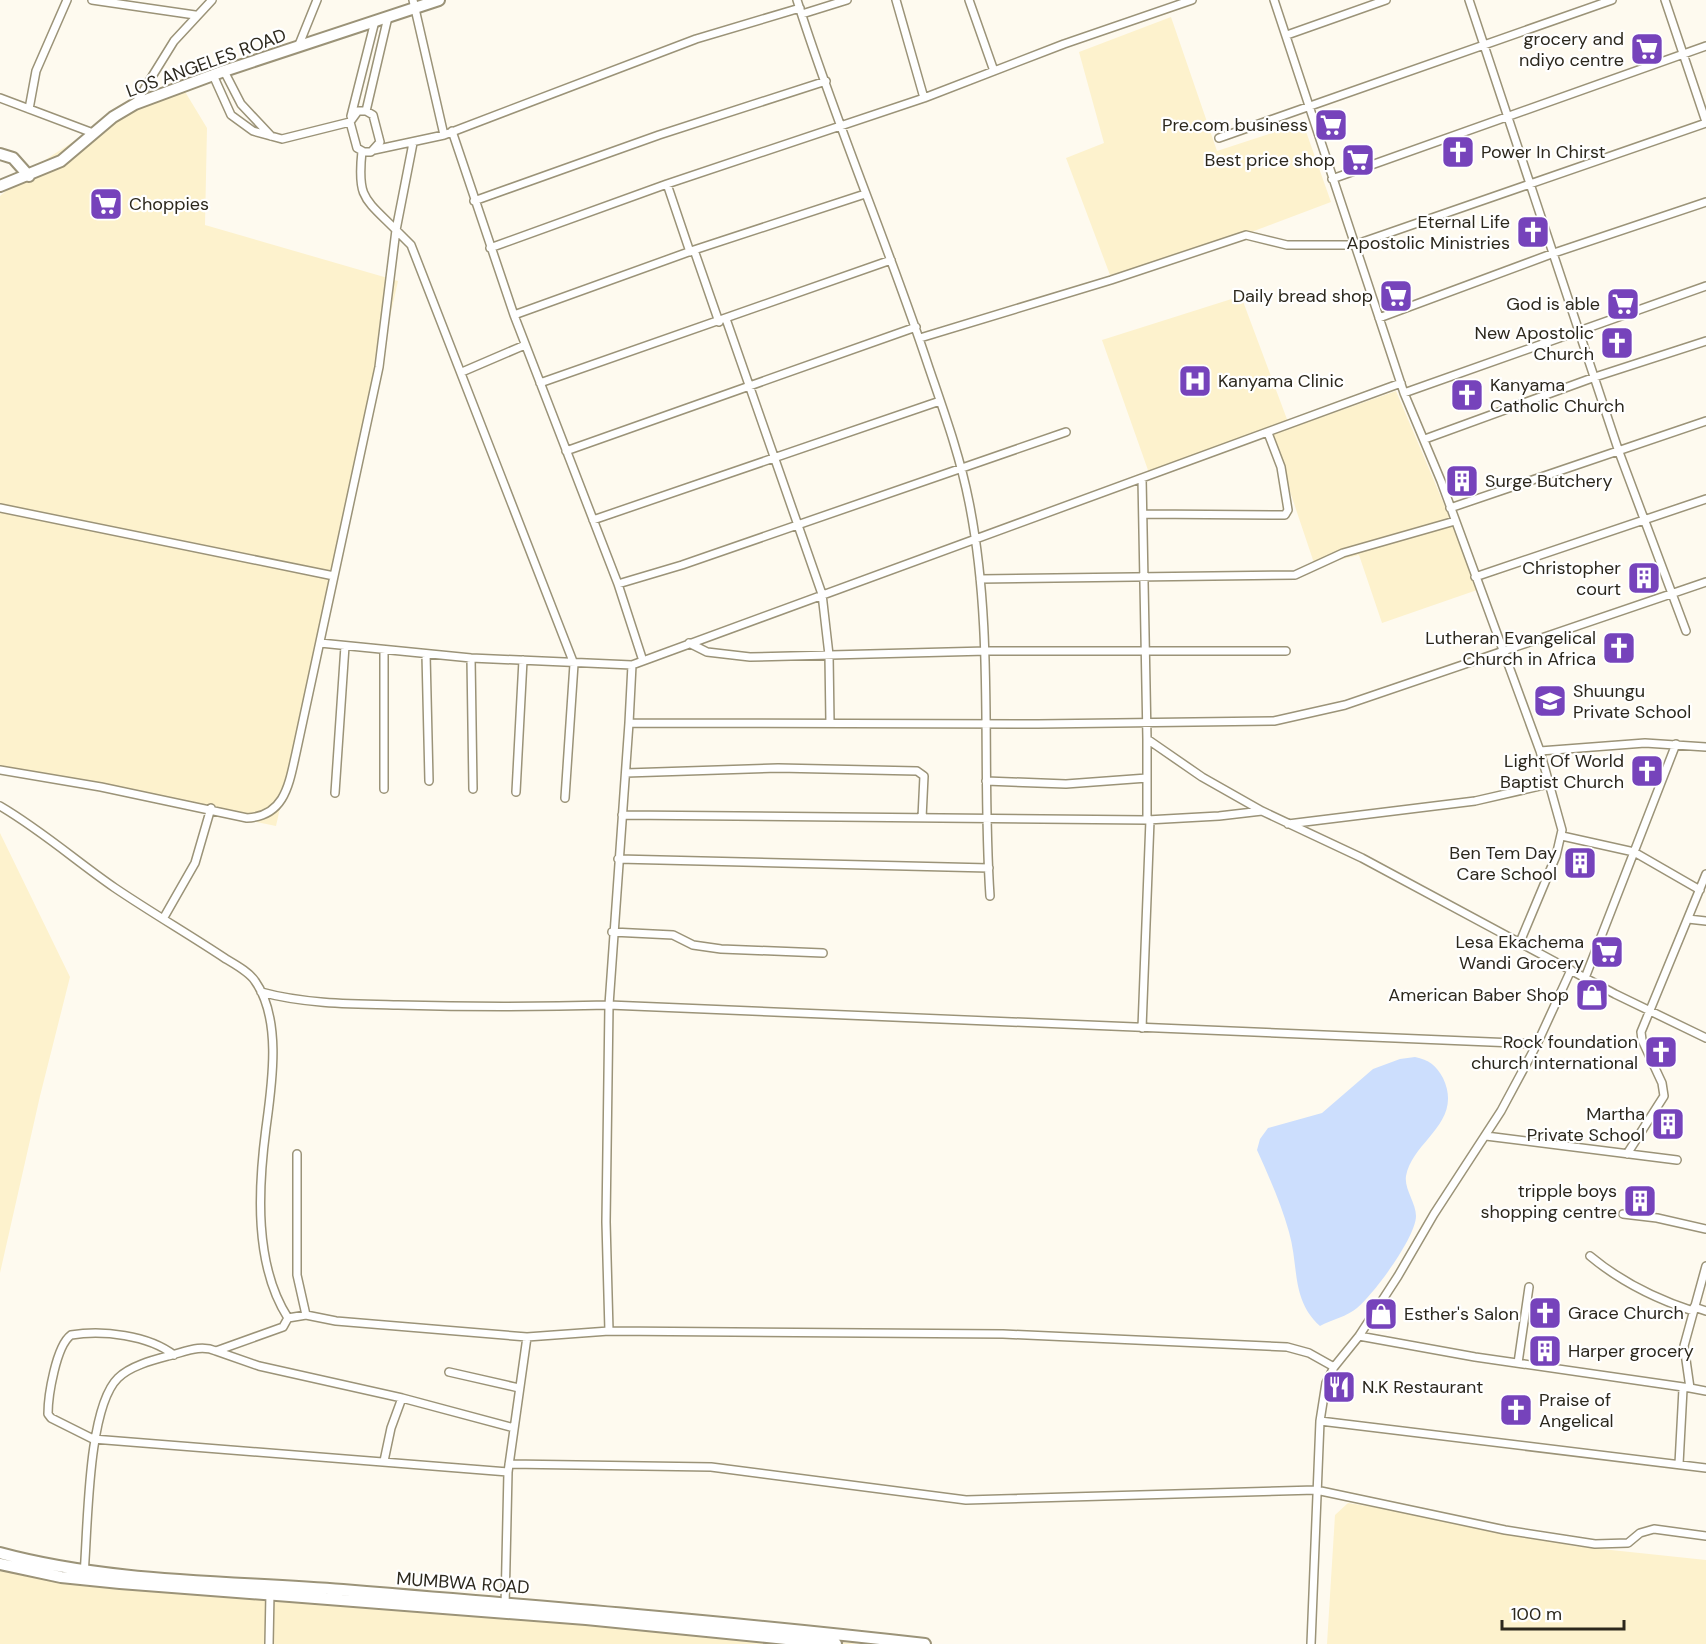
<svg xmlns="http://www.w3.org/2000/svg" width="1706" height="1644" font-family="'DM Sans',sans-serif">
  <rect width="100%" height="100%" fill="#fefaef"/>
  <!-- built -->
  <path fill="#fdf2cd" d="M1171 17 1217 151 1303 123 1331 202 1246 234 1110 275 1066 158 1104 143 1079 52Z
    M184 90 207 128 205 225 398 281 276 826 0 769V196L36 166 111 117Z
    M1241 296 1288 422 1149 473 1102 340Z
    M1396 391 1480 589 1382 623 1359 555 1315 566 1271 435Z
    M0 833 70 977 40 1096 0 1273Z
    M1348 1503 1484 1525 1573 1546 1706 1560V1644H1327L1335 1515Z
    M0 1550 92 1572 862 1644H0Z"/>
  <!-- water -->
  <path fill="#ccdefd" d="M1415 1057C1429 1060 1436 1065 1443 1078 1464 1123 1413 1140 1406 1176 1404 1189 1416 1203 1416 1216 1416 1237 1374 1294 1357 1308 1348 1316 1331 1320 1320 1326 1291 1300 1299 1267 1289 1232 1281 1203 1269 1177 1257 1150L1260 1139 1268 1128 1322 1113 1373 1069 1400 1059Z"/>
  <g fill="none" stroke-linecap="round" stroke-linejoin="round">
    <!-- street casing -->
    <g stroke="#9b9378" stroke-width="10">
      <path id="street" d="M92 0 195 15
        M413 0 444 135
        M797 0C836 124 888 244 929 368 944 412 960 456 969 502 995 632 981 764 990 896
        M896 0 924 98
        M969 0 994 71
        M1274 0 1404 393 1441 481 1540 751 1562 830 1556 856 1520 942
        M1469 0 1619 452 1686 631
        M1665 0 1706 122
        M802 14 847 0
        M1287 35 1386 0
        M298 47 317 0
        M224 71 241 104 271 136
        M213 75 231 115 253 131 282 139 350 122
        M0 98 93 133
        M135 104 174 41 212 0
        M29 109 36 71 67 0
        M358 111H366L373 115 380 142 371 152H364L357 148 350 122Z
        M366 111 388 17
        M351 116 375 21
        M452 131 514 315 618 584 643 661
        M1219 138 1612 0
        M413 143 396 230 411 245 574 664 565 798
        M374 150 444 135 696 39 800 8
        M1332 179 1706 46
        M667 184 690 252
        M474 201 659 135 826 81
        M490 248 667 184 924 98 1064 44 1192 0
        M694 250 719 322
        M514 315 694 250 865 194
        M1379 318 1554 253 1706 202
        M726 319 822 594 829 655 830 723
        M920 338 1111 280 1246 235 1287 245H1354L1706 123
        M462 372 525 345
        M540 383 891 260
        M1404 393 1706 286
        M1425 439 1595 377 1706 341
        M566 451 916 327
        M1142 478 1147 739 1202 777 1262 811 1362 858 1615 994 1706 1038
        M0 508 334 576
        M1450 508 1706 421
        M1143 514 1285 515 1288 510 1281 467 1268 433
        M593 520 940 401
        M1475 577 1706 499
        M980 579 1295 575 1343 553 1455 521
        M618 584 682 565 1066 432
        M320 643 471 658 632 665
        M689 643 707 652 750 657 987 651H1286
        M426 654 429 781
        M471 658 473 789
        M629 723 632 665 1401 383
        M1540 751 1645 743 1706 747
        M0 770 101 787 247 818C285 816 289 784 296 753L379 367 396 230C364 198 357 198 362 151
        M626 773 778 768 917 771 924 776 922 818
        M986 781 1066 784 1147 778
        M384 789V650
        M516 792 523 660
        M335 793 345 646
        M0 806C41 830 76 861 115 888 152 913 190 935 226 959 236 965 249 972 255 981 282 1019 272 1084 266 1128 258 1189 254 1265 288 1318
        M622 815 1147 820 1219 816 1262 811
        M1147 820V739
        M1288 824 1475 801 1549 784
        M1562 836 1634 852 1700 890
        M618 859 989 868
        M163 919 195 863 211 808
        M1688 919 1706 921
        M612 932 673 935 693 945 721 949 823 953
        M1585 978 1676 744
        M261 992C305 1004 352 1004 398 1005 468 1007 538 1007 609 1005L1537 1044
        M1142 1028 1150 820
        M1486 1136 1677 1160
        M297 1154V1275L306 1315
        M1627 1154 1664 1096 1662 1083 1642 1040 1641 1032 1706 874
        M1623 1214 1657 1218 1706 1229
        M1590 1256C1620 1281 1656 1299 1693 1311
        M1694 1307 1706 1311
        M609 1331 606 1222 609 1005 629 723 1038 724 1274 721 1345 705 1706 582
        M1359 1336 1475 1357 1690 1388 1684 1346 1706 1266
        M216 1351 259 1366 402 1398 514 1428
        M174 1355C148 1335 103 1330 71 1335 56 1346 48 1396 48 1414L51 1418 93 1439 508 1472
        M1518 1363 1529 1287
        M449 1372 519 1388
        M1690 1388 1706 1391
        M1320 1421 1706 1468
        M384 1461 391 1428 402 1398
        M509 1464 711 1467 966 1500 1316 1490 1505 1530 1595 1544 1628 1543 1640 1533 1654 1529 1706 1536
        M1679 1464 1683 1389
        M84 1574C88 1530 87 1408 118 1378 130 1366 153 1360 168 1356 185 1352 200 1344 216 1351L283 1327 288 1318 306 1315 336 1321 527 1337 609 1331 1003 1334 1287 1347 1309 1353 1334 1367
        M505 1607 508 1472 527 1337
        M269 1644 270 1593
        M1311 1644 1320 1421 1326 1383 1334 1367 1359 1336 1398 1276 1434 1214 1501 1111 1537 1044 1571 970"/>
    </g>
    <!-- secondary casing -->
    <g stroke="#9b9378" stroke-width="14">
      <path id="secondary" d="M0 154 13 158 29 176
        M0 186 61 161 113 117 135 104 224 71 439 0"/>
    </g>
    <!-- primary casing -->
    <g stroke="#9b9378" stroke-width="14">
      <path id="primary" d="M0 1553C111 1583 229 1581 343 1590 537 1606 731 1622 925 1644
        M0 1564 61 1577 120 1583 586 1619 836 1644"/>
    </g>
    <!-- street -->
    <use href="#street" stroke="#fff" stroke-width="7"/>
    <!-- secondary -->
    <use href="#secondary" stroke="#fff" stroke-width="10"/>
    <!-- primary -->
    <use href="#primary" stroke="#fff" stroke-width="10"/>
  </g>
  <!-- icons -->
  <defs>
    <g id="supermarket-square" transform="scale(1.725)"><rect x="-9" y="-9" width="18" height="18" rx="4" fill="#7643bb" stroke="#fff"/><path d="M-6-5.5h2.5l.6 2H6L4.5 2H-2.5L-4.4-4H-6ZM-1.5 3.2a1.3 1.3 0 1 0 .1 0ZM3 3.2a1.3 1.3 0 1 0 .1 0Z" fill="#fff"/></g>
    <g id="church-square" transform="scale(1.725)"><rect x="-9" y="-9" width="18" height="18" rx="4" fill="#7643bb" stroke="#fff"/><path d="M-1.2-6h2.4v3.5h3.3v2.4h-3.3V6h-2.4V-.1h-3.3v-2.4h3.3Z" fill="#fff"/></g>
    <g id="hospital-square" transform="scale(1.725)"><rect x="-9" y="-9" width="18" height="18" rx="4" fill="#7643bb" stroke="#fff"/><path d="M-5-5h3v3.5h4V-5h3V5h-3V1.5h-4V5h-3Z" fill="#fff"/></g>
    <g id="building-square" transform="scale(1.725)"><rect x="-9" y="-9" width="18" height="18" rx="4" fill="#7643bb" stroke="#fff"/><path d="M-4-6H4V6H1V3H-1V6H-4ZM-2.5-4.3h1.7v1.8h-1.7ZM.8-4.3h1.7v1.8H.8ZM-2.5-1h1.7V.8h-1.7ZM.8-1h1.7V.8H.8Z" fill="#fff"/></g>
    <g id="school-square" transform="scale(1.725)"><rect x="-9" y="-9" width="18" height="18" rx="4" fill="#7643bb" stroke="#fff"/><path d="M0-5L7-2L0 1L-7-2ZM-4 1L0 2.5L4 1V4Q0 6-4 4Z" fill="#fff"/></g>
    <g id="shop-square" transform="scale(1.725)"><rect x="-9" y="-9" width="18" height="18" rx="4" fill="#7643bb" stroke="#fff"/><path d="M-5-2.5h2.3a2.7 3.5 0 0 1 5.4 0H5L5.5 6h-11ZM-1.5-2.5h3a1.5 2.3 0 0 0-3 0Z" fill="#fff"/></g>
    <g id="restaurant-square" transform="scale(1.725)"><rect x="-9" y="-9" width="18" height="18" rx="4" fill="#7643bb" stroke="#fff"/><path d="M-5-6h1v4h1v-4h1v4h1v-4h1v5L-1.5 .5V6h-2V.5L-5-1ZM5-6V6H3V1.5H1.5Q1.5-4 5-6Z" fill="#fff"/></g>
  </defs>
  <g fill-rule="evenodd">
    <use href="#supermarket-square" x="1647" y="49"/>
    <use href="#supermarket-square" x="1331" y="125"/>
    <use href="#church-square" x="1458" y="152"/>
    <use href="#supermarket-square" x="1358" y="160"/>
    <use href="#supermarket-square" x="106" y="204"/>
    <use href="#church-square" x="1533" y="232"/>
    <use href="#supermarket-square" x="1396" y="296"/>
    <use href="#supermarket-square" x="1623" y="304"/>
    <use href="#church-square" x="1617" y="343"/>
    <use href="#hospital-square" x="1195" y="381"/>
    <use href="#church-square" x="1467" y="395"/>
    <use href="#building-square" x="1462" y="481"/>
    <use href="#building-square" x="1644" y="578"/>
    <use href="#church-square" x="1619" y="648"/>
    <use href="#school-square" x="1550" y="701"/>
    <use href="#church-square" x="1647" y="771"/>
    <use href="#building-square" x="1580" y="863"/>
    <use href="#supermarket-square" x="1607" y="952"/>
    <use href="#shop-square" x="1592" y="995"/>
    <use href="#church-square" x="1661" y="1052"/>
    <use href="#building-square" x="1668" y="1124"/>
    <use href="#building-square" x="1640" y="1201"/>
    <use href="#church-square" x="1545" y="1313"/>
    <use href="#shop-square" x="1381" y="1314"/>
    <use href="#building-square" x="1545" y="1351"/>
    <use href="#restaurant-square" x="1339" y="1387"/>
    <use href="#church-square" x="1516" y="1410"/>
  </g>
  <g text-anchor="middle" dominant-baseline="central" stroke-width="4.5" stroke-linejoin="round" paint-order="stroke">
    <!-- poi labels -->
    <g font-size="18" fill="#2c281d" stroke="#fff" text-anchor="end">
      <text x="1624" y="39">grocery and<tspan x="1624" dy="21">ndiyo centre</tspan></text>
      <text x="1308" y="125">Pre.com business</text>
      <text x="1481" y="152" text-anchor="start">Power In Chirst</text>
      <text x="1335" y="160">Best price shop</text>
      <text x="129" y="204" text-anchor="start">Choppies</text>
      <text x="1510" y="222">Eternal Life<tspan x="1510" dy="21">Apostolic Ministries</tspan></text>
      <text x="1373" y="296">Daily bread shop</text>
      <text x="1600" y="304">God is able</text>
      <text x="1594" y="333">New Apostolic<tspan x="1594" dy="21">Church</tspan></text>
      <text x="1218" y="381" text-anchor="start">Kanyama Clinic</text>
      <text x="1490" y="385" text-anchor="start">Kanyama<tspan x="1490" dy="21">Catholic Church</tspan></text>
      <text x="1485" y="481" text-anchor="start">Surge Butchery</text>
      <text x="1621" y="568">Christopher<tspan x="1621" dy="21">court</tspan></text>
      <text x="1596" y="638">Lutheran Evangelical<tspan x="1596" dy="21">Church in Africa</tspan></text>
      <text x="1573" y="691" text-anchor="start">Shuungu<tspan x="1573" dy="21">Private School</tspan></text>
      <text x="1624" y="761">Light Of World<tspan x="1624" dy="21">Baptist Church</tspan></text>
      <text x="1557" y="853">Ben Tem Day<tspan x="1557" dy="21">Care School</tspan></text>
      <text x="1584" y="942">Lesa Ekachema<tspan x="1584" dy="21">Wandi Grocery</tspan></text>
      <text x="1569" y="995">American Baber Shop</text>
      <text x="1638" y="1042">Rock foundation<tspan x="1638" dy="21">church international</tspan></text>
      <text x="1645" y="1114">Martha<tspan x="1645" dy="21">Private School</tspan></text>
      <text x="1617" y="1191">tripple boys<tspan x="1617" dy="21">shopping centre</tspan></text>
      <text x="1568" y="1313" text-anchor="start">Grace Church</text>
      <text x="1404" y="1314" text-anchor="start">Esther's Salon</text>
      <text x="1568" y="1351" text-anchor="start">Harper grocery</text>
      <text x="1362" y="1387" text-anchor="start">N.K Restaurant</text>
      <text x="1539" y="1400" text-anchor="start">Praise of<tspan x="1539" dy="21">Angelical</tspan></text>
    </g>
    <!-- street labels -->
    <g font-size="18" fill="#2c281d" stroke="#fff">
      <text transform="translate(206 63) rotate(-20)">LOS ANGELES ROAD</text>
      <text transform="translate(463 1583) rotate(4)">MUMBWA ROAD</text>
    </g>
  </g>
  <!-- scale -->
  <path d="M1502 1620v9h122v-9" fill="none" stroke="#2c281d" stroke-width="3"/>
  <text x="1511" y="1620" font-size="18" fill="#2c281d" stroke="#ffffff" stroke-width="4.5" paint-order="stroke">100 m</text>
</svg>
